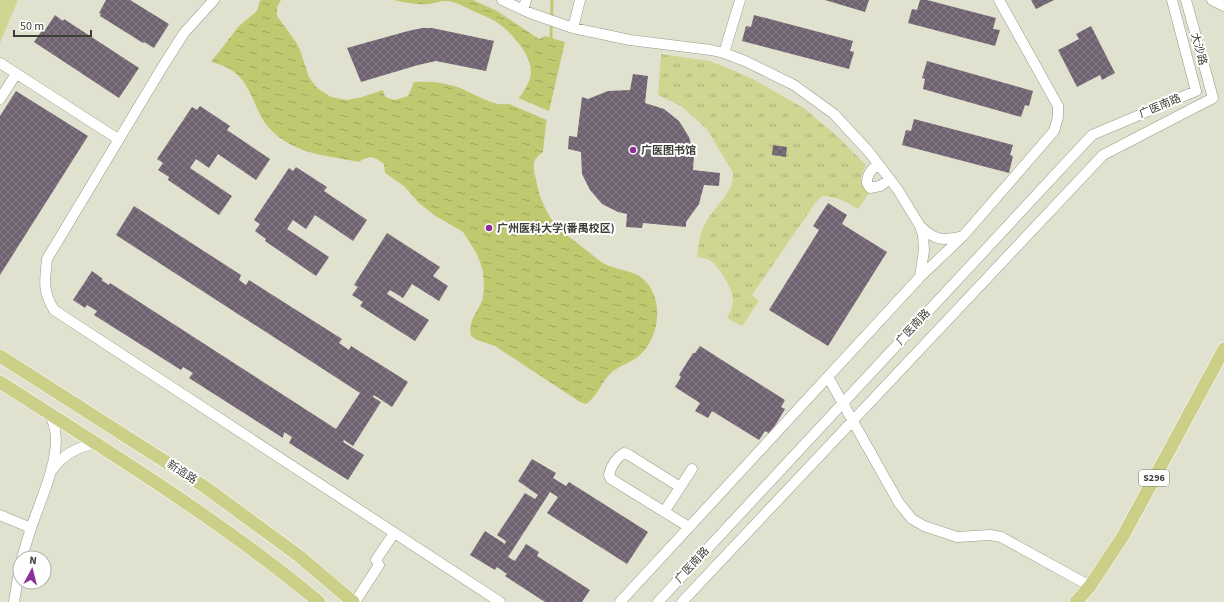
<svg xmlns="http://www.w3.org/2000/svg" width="1224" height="602" font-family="'Source Sans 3','Noto Sans SC',sans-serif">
  <defs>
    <pattern id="grass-tufts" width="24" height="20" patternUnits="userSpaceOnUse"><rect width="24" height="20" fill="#cfd691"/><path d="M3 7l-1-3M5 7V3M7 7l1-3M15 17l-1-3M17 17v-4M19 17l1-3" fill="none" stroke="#a9af77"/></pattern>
    <pattern id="water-ripples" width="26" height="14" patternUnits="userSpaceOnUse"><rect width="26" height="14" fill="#c1c970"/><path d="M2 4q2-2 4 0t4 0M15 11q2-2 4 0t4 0" fill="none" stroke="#9ea45d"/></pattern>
    <pattern id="building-cross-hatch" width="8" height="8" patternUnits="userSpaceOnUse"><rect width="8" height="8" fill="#706371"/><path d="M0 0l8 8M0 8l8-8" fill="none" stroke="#857c85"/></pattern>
  </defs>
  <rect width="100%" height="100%" fill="#e0e2cf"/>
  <!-- grass -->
  <path fill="url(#grass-tufts)" d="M661 54 710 61 751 78 805 109 838 137 866 165C859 177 859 183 869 193L858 209C846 202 836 196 822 196L816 202 752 295 759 301 742 326 727 318C730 312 733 307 733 300 733 290 719 265 709 260 706 259 701 258 697 257 699 246 699 234 705 224 714 206 734 193 733 173L707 129 681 106 658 95Z"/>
  <!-- pitch -->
  <path fill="#cfd691" d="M0 0H18L0 43Z"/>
  <!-- water -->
  <path fill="url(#water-ripples)" d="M260 0H281L277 7V16L296 42 300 50 309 77 317 88 331 97 347 100 362 97 383 90 385 97 395 100 408 96 414 82C428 81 441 82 454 86 469 90 492 107 507 104 518 102 524 92 528 83 540 62 512 32 495 21 488 17 479 14 471 10 463 6 454 1 445 1 440 1 435 3 430 4 417 5 406 3 394 0H473L497 11 539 39 545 36 565 42 546 124 543 152C531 160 533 167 536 180 539 197 546 213 557 227 565 235 577 242 586 250 592 254 598 261 605 264 616 270 632 270 642 278 664 296 661 335 641 354 633 362 621 365 613 371 602 380 598 396 586 404L580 402 495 346 477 340 471 336 470 329 472 320 482 301 484 289 483 271 477 254 463 232 434 215 418 202 404 186 385 173 384 164C375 157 369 154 359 162 326 155 296 155 271 130 264 123 260 115 256 106 246 82 238 68 211 62L239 26 257 11Z"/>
  <!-- pier -->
  <path fill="#e0e2cf" d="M516 97 551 112 549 121 507 103Z"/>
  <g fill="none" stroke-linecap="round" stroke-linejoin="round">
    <!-- stream -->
    <path stroke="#c1c970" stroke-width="3" d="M551 38 552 0"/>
  </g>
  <!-- building -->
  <path fill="url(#building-cross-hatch)" d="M106 0H130L169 24 154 48 144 42 143 43 100 16 101 14 99 13Z
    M825 0H869L865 12Z
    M920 0H927L996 18 993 29 1000 30 995 46 908 23 912 9 917 10Z
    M1031 0H1054L1036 9Z
    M55 15 63 21 64 19 139 68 119 98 34 42 43 29 45 30Z
    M754 15 853 41 850 51 854 52 849 69 742 41 746 26 751 27Z
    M1091 26 1115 73 1102 80 1100 75 1077 87 1058 50 1079 39 1076 34Z
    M422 28H432L494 41 486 71 436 61 418 65 361 82 347 48 408 31Z
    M927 61 1033 91 1029 106 1025 105 1021 117 923 89 925 79 922 78Z
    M633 74 648 76 645 103 664 109 679 121 689 137 694 155 693 170 720 173 719 186 704 185 699 204 686 222V227L643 223 642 228 626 227 627 214 618 212 602 204 590 190 582 174 581 152 568 149 569 136 577 137 582 97 588 99 608 91 630 90Z
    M16 91 88 136 0 275V116Z
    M200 106 230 126 227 130 270 159 256 180 218 154 209 168 196 159 190 168 232 196 219 215 168 180 169 177 158 170 163 163 157 159 192 107 197 110Z
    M914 119 1013 145 1010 155 1013 156 1009 173 902 145 906 130 911 131Z
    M773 145 787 147 786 157 772 155Z
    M296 167 327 187 324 191 367 220 353 241 315 215 306 229 293 220 287 229 329 257 316 276 265 241 266 239 255 231 260 224 254 220 289 168 293 171Z
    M828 203 847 215 842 224 887 252 828 346 769 310 819 230 813 226Z
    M134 206 241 275 239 280 246 285 249 280 342 339 339 343 349 350 351 346 408 382 392 407 374 395 373 397 381 402 353 446 344 440 343 442 364 455 348 480 289 443 292 437 284 432 283 438 189 378 193 373 183 367 181 370 94 315 97 311 87 305 85 308 73 300 92 271 103 279 101 280 109 285 110 283 336 429 360 393 116 235Z
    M387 233 440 267 433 276 448 286 439 301 412 284 403 298 390 290 387 294 429 320 415 341 360 306 363 302 352 295 358 287 354 285Z
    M700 346 785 400 781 407 785 409 770 434 765 431 759 440 712 411 708 418 695 411 700 403 675 387 681 377 679 375 693 353H695Z
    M532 459 556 473 553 478 566 486 569 482 648 532 627 564 547 513 558 497 550 492 508 557 515 561 526 544 539 552 537 556 590 590 582 602H545L505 576 507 574 497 567 495 570 470 555 485 531 505 544 506 541 497 535 525 493 535 499 538 495 518 481Z"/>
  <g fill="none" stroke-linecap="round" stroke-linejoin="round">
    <!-- minor casing -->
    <g stroke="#979a88" stroke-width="11">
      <path id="minor" d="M214 0 184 33 163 66 47 259C45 281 42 290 54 310L500 602
        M502 0 530 13 573 28 630 40 711 50 724 53 745 61 794 85 834 114 869 152 898 190 920 226 923 235 924 250 920 277
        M1212 0 1224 6
        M523 10 526 0
        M573 28 580 0
        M724 53 740 0
        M0 63 118 139
        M0 99 16 74
        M878 164C871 170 867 174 867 183L870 188 880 186 890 179
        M920 226C935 241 943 241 963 236
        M828 377 899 503 912 519 924 526 957 537 990 535 1001 537 1090 586
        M53 469C63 454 78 447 96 443
        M680 487 629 455 624 453C616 458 611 466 609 475L611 479 689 527
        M664 512 692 469
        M0 515 31 528
        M22 558C26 544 30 530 35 517 45 489 68 439 48 413
        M376 560 394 533
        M14 602 20 565
        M355 602 379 565
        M620 602 920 277 963 236 1054 131 1058 117V106L999 0
        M658 602 1092 135 1196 91 1172 0
        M682 602 1103 155 1213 98 1186 0"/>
    </g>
    <!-- major casing -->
    <g stroke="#fff" stroke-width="14">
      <path id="major" d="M0 356 205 487 299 556 353 602
        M0 382C109 452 219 519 319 602
        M1076 602 1090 586 1123 536 1224 349"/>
    </g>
    <!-- minor -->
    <use href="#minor" stroke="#fff" stroke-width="10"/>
    <!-- major -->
    <use href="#major" stroke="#cbcf88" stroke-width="13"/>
  </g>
  <!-- markers -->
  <g fill="#8d2f99" stroke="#fff" stroke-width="1.5">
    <circle cx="633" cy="150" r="4"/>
    <circle cx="489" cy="228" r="4"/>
  </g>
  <g text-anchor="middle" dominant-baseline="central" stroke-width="4" stroke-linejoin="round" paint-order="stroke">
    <!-- shield labels -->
    <rect fill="#fff" stroke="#767772" stroke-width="1" x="1139" y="470" width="30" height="16" rx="3"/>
    <g font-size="10" font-weight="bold" fill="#3c3d35">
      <text x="1154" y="478">S296</text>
    </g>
    <!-- street labels -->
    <g font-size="11" fill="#3c3d35" stroke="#fff">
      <text transform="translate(1199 49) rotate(75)">大沙路</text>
      <text transform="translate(1160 106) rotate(-23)">广医南路</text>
      <text transform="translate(913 327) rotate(-47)">广医南路</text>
      <text transform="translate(182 472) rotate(33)">新造路</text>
      <text transform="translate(692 565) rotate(-47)">广医南路</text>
    </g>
    <!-- poi labels -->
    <g font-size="11" font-weight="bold" fill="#3c3d35" stroke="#fff" text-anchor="start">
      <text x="641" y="150">广医图书馆</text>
      <text x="497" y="228">广州医科大学(番禺校区)</text>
    </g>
  </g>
  <!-- north arrow -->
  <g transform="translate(32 570) rotate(7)"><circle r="19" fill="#ffffff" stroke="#b1b1ae"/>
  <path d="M0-3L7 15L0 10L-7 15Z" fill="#8d2f99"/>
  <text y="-6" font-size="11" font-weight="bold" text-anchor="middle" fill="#3c3d35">N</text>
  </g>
  <!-- scale -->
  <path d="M14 30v6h77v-6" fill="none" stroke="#3c3d35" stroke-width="2"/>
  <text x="20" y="30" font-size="12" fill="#3c3d35" stroke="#ffffff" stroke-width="3" paint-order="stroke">50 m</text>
</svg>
